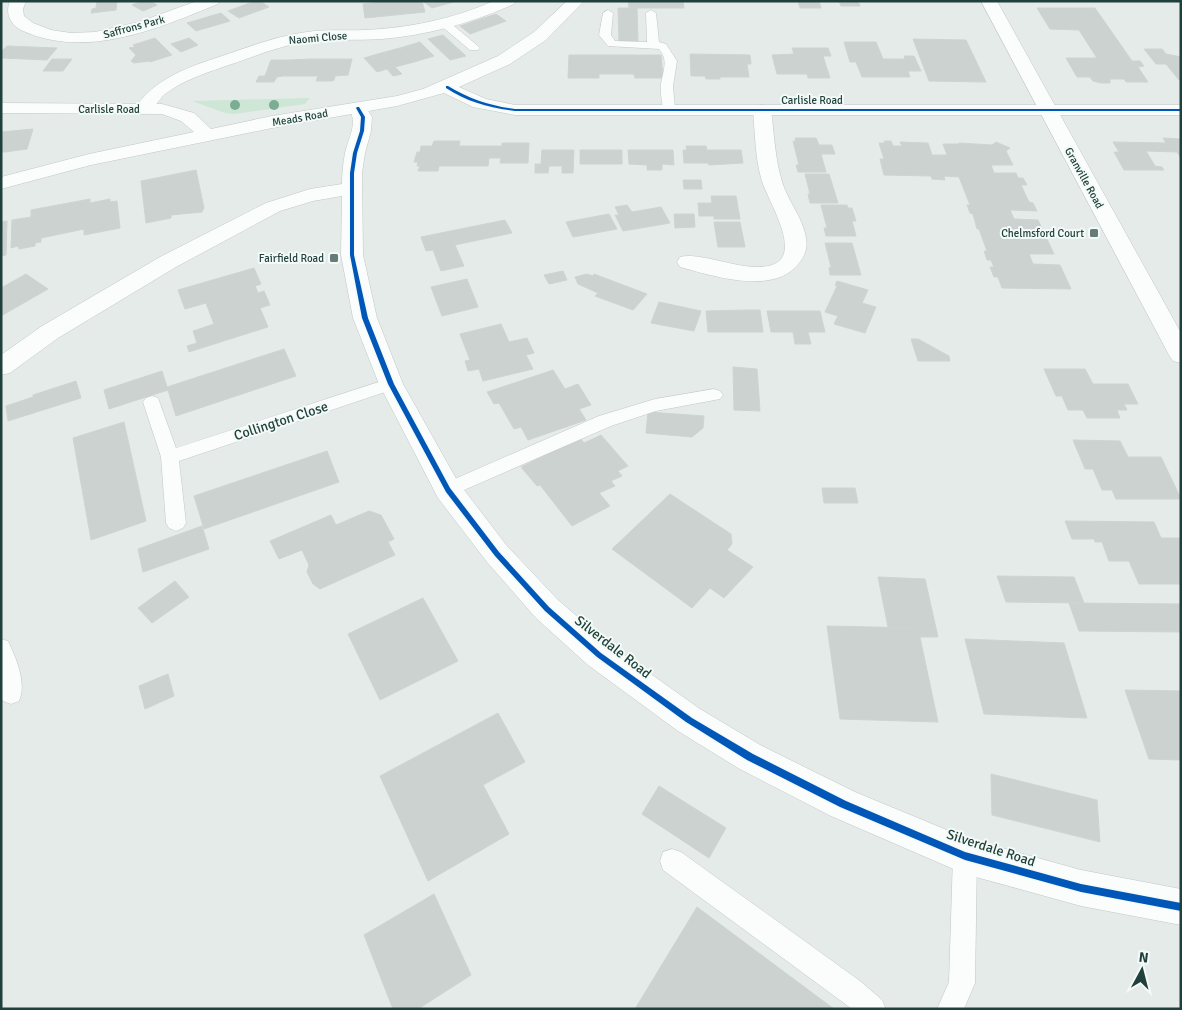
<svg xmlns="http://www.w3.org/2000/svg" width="1182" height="1010" font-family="Signika,sans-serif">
  <rect width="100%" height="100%" fill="#e5ebe9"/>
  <!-- green -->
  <path fill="#cde6d6" d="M310 98 305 104 234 114 225 113 192 101Z"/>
  <!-- building -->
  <path fill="#ccd2d0" stroke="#ced4d2" d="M97 1H117L116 10 91 13 92 9 96 8Z
    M141 1H150L157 5 143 11 132 5Z
    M255 1H260L269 7 239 18 228 11Z
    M390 1H422L425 12 365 18 363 4Z
    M426 1H457L432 8 424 2Z
    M628 1H683L684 8H629Z
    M798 1H819L821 8H800Z
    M839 1H858L860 6H841Z
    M618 8H637L638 42H619Z
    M1037 8H1095L1132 61H1140L1144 66 1138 67 1148 82H1126L1124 79H1110V83H1101L1093 81 1090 77H1077L1066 58H1097L1079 30 1050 29Z
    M221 13 230 21 196 31 187 23Z
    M496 14 506 21 470 34 460 26Z
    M443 35 466 56 450 60 428 39Z
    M155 38 172 55 150 62 149 61 134 63 131 61 136 55 129 48 135 47 133 45Z
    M189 38 198 45 181 52 171 44Z
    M913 39 966 40 986 82 929 81Z
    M420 42 434 56 414 62 400 48Z
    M844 42H876L883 59H905L904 56H914L921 71H908L910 77H862L856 62H850Z
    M7 46 57 48 47 60 1 58V52Z
    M400 48 414 62 395 67 381 53Z
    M792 48H828L831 56H823L830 78H808L807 74H777L772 55 794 54Z
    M1144 49H1162L1166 54 1181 57V80H1179L1166 64H1156Z
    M381 53 402 74 393 76 387 69 377 72 364 58Z
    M690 54 750 55 751 64H747L749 77H720V79H706L705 76H691Z
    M569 55H661L663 78H635L634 74H599V78H568Z
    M52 59H72L63 71H43Z
    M310 59H330L324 81H316L318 76H304Z
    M310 59 304 76H283L290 60Z
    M330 59H352L348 75 335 76 334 80 332 81H324Z
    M271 60H290L283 76 277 77 274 82H256L259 76H265Z
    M33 129 27 149 5 152 12 131Z
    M12 131 5 152H1V132Z
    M795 138H816L819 145H832L835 154H821L826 172H798L796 165H799L793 141H796Z
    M1163 138 1181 139V158L1177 152 1146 151 1155 166 1162 167 1164 170H1124L1114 152H1119L1113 142 1166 143Z
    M434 141H460L459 146H502V143H529L528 163H500L501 158H489L488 166H439L438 171H418L420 166H417L418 162H414L417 152H420L421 146H432Z
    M884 141H891L893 146H902L900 142 928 143 932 155H947L943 144H959V143L992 145 996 142 1010 148 1006 151 1013 165H991L994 173H1016L1018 178H1023L1027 185H1021L1029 202 1033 203 1037 211 1010 210 1014 219 1038 220 1054 254H1029L1033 264 1060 265 1071 289 1002 288 998 277H994L990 267H994L991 260H987L984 251H987L979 229H977L973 214 970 213 967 205H970L959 177 944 176 945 180 932 179 931 176 884 175 880 159H884L879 143H885Z
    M686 146H706L707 150H741L743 163 709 165 708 163H684L683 150H687Z
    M542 150H574L573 173H562V166H549L548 173H535V164H541Z
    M580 150H622V164H580Z
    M628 150H673L674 165 662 164V170H647V165L629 164Z
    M196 170 204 208 202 212 171 215V218L146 223 141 181Z
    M805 174H829L838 203H810L808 194H810Z
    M683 180H701L702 189H684Z
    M711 196H736L740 219H714V216H699L698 203H712Z
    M90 199V203L110 199V202L117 201 120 228 84 235V229L41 238V242L35 243V246L19 249 18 246 11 248 12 220 31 217V210Z
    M627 205 632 212 661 207 670 223 623 231 615 215H619L615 207Z
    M821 205H847L848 208H852L856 221H852L856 236H826L824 228H827Z
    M609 214 617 229 573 237 566 222Z
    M674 214H694L695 227 675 228Z
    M505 220 512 233 455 245 464 266 441 271 433 250 426 251 421 237Z
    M7 221 6 255 1 256V222Z
    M714 222H740L745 247H718Z
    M825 243H852L861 275H830L829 268 831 267Z
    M254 268 261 284 255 286 258 293 264 291 270 305 260 308 268 327 189 352 187 346 197 343 193 331 214 324 206 303 185 309 178 290Z
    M563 271 567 280 549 284 544 275Z
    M26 274 48 289 1 316V288Z
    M587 274 593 276 594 274 647 294 633 310 595 296 598 293 578 284 575 277Z
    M467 279 478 307 442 316 431 287Z
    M837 281 868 290 862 303 876 307 865 333 834 324 838 316 825 312 837 286 835 285Z
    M659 302 701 311 694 331 651 323Z
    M746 310H760L763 332H708L706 311Z
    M767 311H820L825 332H808L811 344H795L793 332H771Z
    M501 324 509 342 527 338 534 353 526 355 533 369 483 381 479 369 468 371 465 361 470 360 460 334Z
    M911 339H918L949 356 950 361H918Z
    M284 349 296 376 176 416 167 387Z
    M733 367 757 369 760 411 734 410Z
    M1044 369H1085L1093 384H1128L1138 404H1124L1127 410H1117L1120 418H1087L1083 410H1068L1062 396H1056Z
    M553 370 565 389 578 384 591 405 579 409 586 420 528 440 521 427 514 429 499 403 494 404 487 392Z
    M162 371 168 390 109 409 104 390Z
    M76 381 81 398 8 421 6 406 33 397V395Z
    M648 412 704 416 703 428 692 437 646 433Z
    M124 422 146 521 91 540 73 438Z
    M601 435 628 466 618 471 622 476 611 481 615 486 599 493 610 506 572 526 540 485 537 486 521 467 580 438 584 443Z
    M1073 440 1120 441 1128 457H1161L1181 499H1116L1112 490H1102L1093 469H1085Z
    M327 451 339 482 204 529 194 496Z
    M822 488H855L858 503H824Z
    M670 494 731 534 732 544 727 550 753 567 724 598 710 588 692 608 612 549Z
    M369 511 381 515 394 539 388 542 395 555 320 589 313 584 307 572 309 565 302 550 279 559 270 541 331 515 336 525Z
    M1065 521 1154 522 1161 538H1181V584H1139L1129 561H1109L1102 542H1095L1094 539H1072Z
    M202 526 209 549 143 572 138 549Z
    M997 576 1074 577 1084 603 1006 602Z
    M878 577 925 579 938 637H920L918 628 888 627Z
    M175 581 189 597 152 623 138 608Z
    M423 598 458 661 380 700 348 634Z
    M1069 603 1181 604V632L1079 631Z
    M827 626 918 628 938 722 840 719Z
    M965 639 1064 643 1087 718 984 714Z
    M168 674 174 696 145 709 139 686Z
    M1125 690 1181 691V760L1149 759Z
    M498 713 525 762 483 785 509 834 428 881 380 776Z
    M991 774 1097 800 1100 842 992 815Z
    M659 786 726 828 709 858 642 814Z
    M434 894 471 975 418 1009H393L364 935Z
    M697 907 834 1009H635Z"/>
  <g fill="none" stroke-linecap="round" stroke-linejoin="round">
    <!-- service casing -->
    <g stroke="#c2c8c6" stroke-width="1">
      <path id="service" d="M608 10 613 13 611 35 615 41 647 42 646 13 651 10 656 13 659 42 666 44 677 61 673 86 675 109 673 112H665L663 109C662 101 660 92 661 84 663 70 669 61 659 49L608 46 599 35 603 13Z
        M444 20 448 21 478 46 480 48 478 50H470L440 25 438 23Z
        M391 378 397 380 399 384 397 388 179 461 186 523 183 528 176 531 169 528 166 523 161 457 143 402 146 398 152 396 158 398 176 448Z
        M714 389 720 391 723 395 720 399 656 411 611 426 448 497 441 495 439 490 441 485 599 416 655 399Z
        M1 639 8 641C16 658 27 683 19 701L11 704 3 701 1 697Z
        M965 844 974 847 977 856 975 983 964 1009H937L949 982 953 856 956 847Z
        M672 849 681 852 860 981 882 1000 886 1009H852L663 870 660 861 663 852Z"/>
    </g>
    <!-- minor casing -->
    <g stroke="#c2c8c6" stroke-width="1">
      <path id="minor" d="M10 1H26L23 9 24 16 33 23 51 30 71 33 95 32 139 22 197 1H220L218 4C157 29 85 60 21 30 10 24 5 13 10 1Z
        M494 1H516L514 4C472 23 428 35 382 39 355 41 327 38 299 43 273 48 248 59 223 67 203 74 182 81 165 94 155 103 152 117 137 113L134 109C154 80 183 69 216 58 246 48 276 36 307 32 327 29 346 31 365 30 409 28 453 19 494 1Z
        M981 1H997L1181 333V363L1173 361 1169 355Z
        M358 103 364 104 372 117 371 131 365 153 362 173 363 255 377 318 403 384 458 482 507 546 558 600 610 645 700 709 762 746 855 792 966 838 1081 870 1181 889V925L1081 906 965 874 831 816 738 768 678 731 588 665 536 618 487 562 438 498 379 384 353 318 341 255 342 196 313 201 280 211 176 267 58 338 10 373 1 375V355L42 326 160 257 266 203 310 189 342 184C342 174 343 163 345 153 349 136 358 124 349 108L352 104Z
        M762 105 768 106 771 110C774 133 775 156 781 178 786 199 803 217 806 238 808 247 805 256 799 263 775 296 713 276 680 267L677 262 680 257C698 252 736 268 759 267 813 266 767 202 761 178 755 156 755 133 753 110L756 106Z"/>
    </g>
    <!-- tertiary casing -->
    <g stroke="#c2c8c6" stroke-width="1">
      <path id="tertiary" d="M567 1H584L546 40 510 64 459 87 486 99 515 105H1181V115H515L473 107 444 93 397 106 272 128 91 165 1 189V177L89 154 194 132 181 121 162 114 1 113V103L162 104 194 113 211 129 272 116 397 96 423 89 498 56 534 32Z"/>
    </g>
    <!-- service -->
    <use href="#service" fill="#fbfcfc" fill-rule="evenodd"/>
    <!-- minor -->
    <use href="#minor" fill="#fbfcfc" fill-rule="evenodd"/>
    <!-- tertiary -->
    <use href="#tertiary" fill="#fbfcfc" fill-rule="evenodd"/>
    <!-- cycleway casing -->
    <g stroke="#f3faf7" stroke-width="3">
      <path id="cycleway" d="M446 86H448C469 99 491 106 515 109H1181V111H515C490 108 467 102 446 88Z
        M357 107H359L365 117 364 131 357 153 354 173V255L368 318 394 384 450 488 499 552 549 607 601 653 692 718 753 754 846 801 965 852 1081 884 1181 903V911L1081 892 965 860 840 807 747 760 686 722 597 657 545 611 495 556 446 492 388 384 362 318 350 255V173L353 153 360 131 361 117 356 108Z"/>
    </g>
    <!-- cycleway -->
    <use href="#cycleway" fill="#0057b8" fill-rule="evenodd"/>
  </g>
  <!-- trees -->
  <g fill="#7cad94">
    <circle cx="235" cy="105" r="5"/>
    <circle cx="274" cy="105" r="5"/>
  </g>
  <!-- markers -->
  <g fill="#657c78" stroke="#f3faf7" stroke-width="2">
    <rect x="1089" y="228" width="10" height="10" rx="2.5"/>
    <rect x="329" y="253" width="10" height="10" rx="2.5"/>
  </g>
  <g text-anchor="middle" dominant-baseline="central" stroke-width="4" stroke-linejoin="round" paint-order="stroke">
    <!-- far-street labels -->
    <g font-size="11" fill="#20413b" stroke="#f3faf7">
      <text transform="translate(134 27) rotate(-15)">Saffrons Park</text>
      <text transform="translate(318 38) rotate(-5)">Naomi Close</text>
      <text x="812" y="100">Carlisle Road</text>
      <text x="109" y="109">Carlisle Road</text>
      <text transform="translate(300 118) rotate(-10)">Meads Road</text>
      <text transform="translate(1084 178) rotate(61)">Granville Road</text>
    </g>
    <!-- far-poi labels -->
    <g font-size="11" fill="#20413b" stroke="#f3faf7" text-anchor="end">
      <text x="1084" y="233">Chelmsford Court</text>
      <text x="324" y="258">Fairfield Road</text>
    </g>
    <!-- street labels -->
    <g font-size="14" fill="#20413b" stroke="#f3faf7">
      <text transform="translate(281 421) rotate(-18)">Collington Close</text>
      <text transform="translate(613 647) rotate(38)">Silverdale Road</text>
      <text transform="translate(991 848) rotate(18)">Silverdale Road</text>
    </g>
  </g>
  <!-- border -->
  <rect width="1182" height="1010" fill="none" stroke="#20413b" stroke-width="5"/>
  <!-- north arrow -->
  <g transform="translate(1142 970) rotate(7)" stroke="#f3faf7" stroke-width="4" paint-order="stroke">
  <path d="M0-4L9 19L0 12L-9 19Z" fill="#20413b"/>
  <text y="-8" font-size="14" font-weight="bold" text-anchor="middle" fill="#20413b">N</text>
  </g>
</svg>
